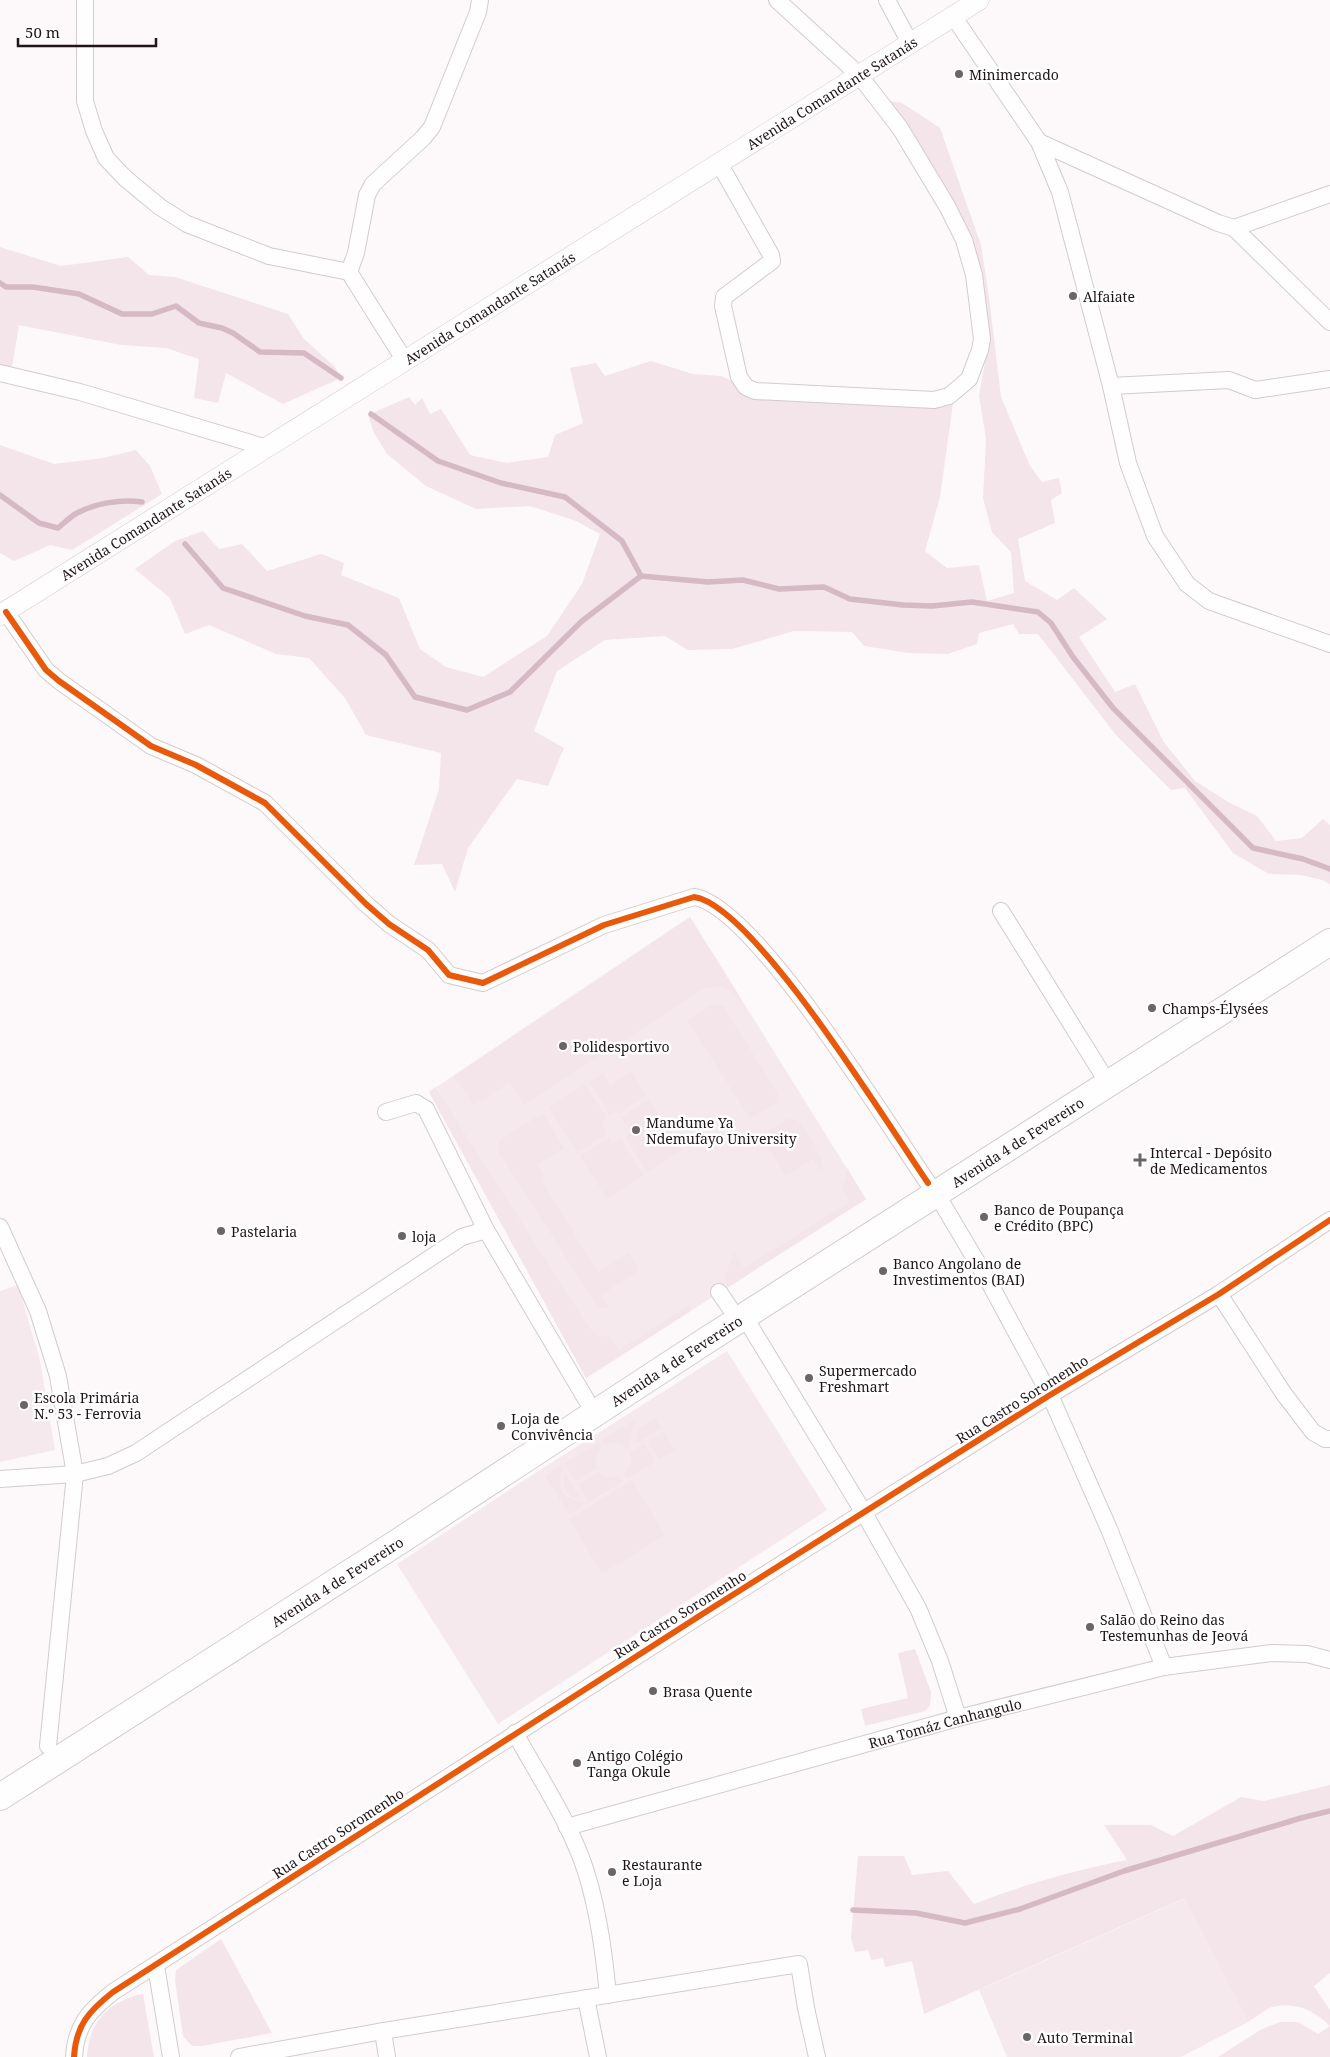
<svg xmlns="http://www.w3.org/2000/svg" width="1330" height="2057" font-family="'Noto Serif',serif">
  <rect width="100%" height="100%" fill="#fdf9fb"/>
  <!-- built -->
  <path fill="#f5e9ed" d="M690 917 866 1199 586 1378 429 1092Z
    M18 1285 40 1360 55 1450 0 1462V1291Z
    M727 1351 827 1510 498 1724 397 1564 529 1477Z
    M1186 1898 1248 2022 1181 2057H1007L979 1990Z"/>
  <!-- green -->
  <path fill="#f4e5ea" d="M877 99 902 103 940 128 981 245 989 297 1001 397 1030 466 1042 482 1059 478 1062 493 1051 500 1055 523 1018 539 1025 581 1057 600 1074 588 1107 619 1079 637 1115 692 1135 684 1163 741 1195 781 1230 803 1257 816 1276 841 1302 838 1323 819 1330 825V884L1322 880 1301 875 1269 874 1233 853 1185 788 1171 790 1116 735 1038 634H1019L1013 624 979 633 977 644 948 654 908 653 864 646 852 632 794 631 732 649 688 650 665 636 605 640 557 671 534 731 564 748 548 786 517 779 468 848 455 892 442 864 414 865 439 789 441 753 366 735 345 698 309 658 276 654 209 625 185 634 170 598 135 569 175 541 203 531 219 549 242 544 267 571 321 554 344 563 341 575 399 598 420 649 446 667 483 677 547 636 582 584 600 534 576 521 530 506 476 509 426 486 387 454 374 433 368 415 409 397 415 405 422 398 430 414 441 409 470 455 507 463 548 457 555 435 583 423 570 368 596 363 605 376 651 361 693 374 721 376 746 387 934 400 953 404 940 497 925 551 947 568 979 565 987 601 1014 593 1011 552 992 532 983 498 986 439 979 395 986 357 964 240Z
    M0 247 61 266 128 257 149 275 175 277 288 314 304 339 335 367 341 378 283 404 226 373 218 403 194 398 199 359 166 348 121 345 19 325 12 367 0 364Z
    M0 445 54 464 103 458 136 450 150 466 162 494 72 550 50 545 14 561 0 553Z
    M690 917 743 1002C728 989 723 983 702 990L524 1105 509 1083 474 1105 453 1076Z
    M715 1005 724 1007 727 1012 778 1094 776 1103 750 1118 687 1021 710 1006Z
    M631 1071 646 1095 618 1114 616 1110 610 1115 589 1082 603 1073 610 1085Z
    M585 1084 607 1118 600 1122 607 1134 578 1153 549 1108Z
    M435 1087 586 1323C593 1332 597 1339 609 1336L619 1350 688 1306 691 1311 586 1378 429 1092Z
    M649 1099 681 1151 647 1172 625 1137 631 1133 621 1117Z
    M543 1113 564 1148 537 1165 544 1175 540 1178 598 1272 629 1253 639 1270 601 1295 609 1308 599 1307 595 1303 498 1151 499 1141Z
    M787 1119C791 1119 795 1118 798 1121 806 1129 824 1158 823 1169L820 1170 813 1159 786 1176 761 1136Z
    M609 1138 613 1144 621 1139 644 1175 607 1199 580 1156Z
    M847 1168 866 1199 727 1288 725 1276 734 1253 744 1268 850 1202 841 1187 846 1180Z
    M655 1418 661 1428 635 1444 639 1428Z
    M635 1420 627 1449C620 1443 614 1441 605 1445L602 1440Z
    M664 1432 675 1450 659 1459 648 1442Z
    M598 1443 601 1447 596 1458 597 1468 575 1481 565 1463Z
    M644 1444 655 1462 627 1479 624 1474 631 1464 630 1453Z
    M560 1466 563 1470C555 1486 564 1501 582 1501L585 1505 569 1514 545 1476Z
    M599 1472 605 1477H619L622 1482 589 1502 578 1485Z
    M565 1473 581 1499C566 1498 559 1486 565 1473Z
    M632 1480 665 1535 602 1574 569 1519Z
    M915 1649 931 1692 930 1706 925 1711 865 1726 861 1709 908 1698 898 1653Z
    M1330 1785V1973L1314 1986 1330 2010V2026C1314 2010 1295 2001 1272 2007 1264 2010 1256 2017 1248 2022L1185 1898 924 2014 912 1961 885 1967 883 1958 871 1960 868 1950 855 1952 851 1938 858 1856H904L912 1875 948 1871 974 1904C1024 1885 1074 1870 1127 1860L1104 1825H1151L1173 1836 1241 1797 1264 1801Z
    M221 1939 272 2033 202 2046H192L183 2036 175 1980 176 1970Z
    M143 1994 154 2057H87C89 2021 109 2001 143 1994Z
    M1280 2022H1298L1318 2034 1330 2026V2057H1218L1262 2029Z"/>
  <g fill="none" stroke-linecap="round" stroke-linejoin="round">
    <!-- stream -->
    <path stroke="#d5b9c4" stroke-width="5.5" d="M0 283 6 287H33L79 294 122 314H152L176 306 199 323 222 328 233 333 260 352 304 353 341 378
      M371 414 438 461 501 483 565 497 622 541 641 576
      M0 495 39 523 58 528C64 523 70 517 77 513 96 503 121 499 142 502
      M185 544 223 588 305 616 348 625 386 655 415 697 467 710 510 692 582 621 641 576 708 582 743 580 779 589 824 587 850 599 903 605 932 606 972 602 1038 612 1051 623 1073 657 1113 708 1253 848 1303 859 1330 869
      M853 1910 916 1913 965 1923 1020 1909 1124 1871 1301 1818 1330 1811"/>
    <!-- minor casing -->
    <g stroke="#d3cbce" stroke-width="18">
      <g id="minor">
        <path d="M85 0V101L94 131 106 158 125 178 160 207 187 224 269 256 349 272 405 361"/>
        <path d="M887 0 910 43"/>
        <path d="M953 16 1039 142 1060 192 1111 386 1128 463 1155 536 1187 584 1209 601 1330 644"/>
        <path d="M1039 142 1218 223 1234 228 1330 322"/>
        <path d="M719 163 771 255 772 261 724 297 723 306 739 377 746 387 755 391 934 400 949 396 969 379 980 350 982 339 974 275 964 240 947 206 900 128 859 75 777 0"/>
        <path d="M1234 228 1330 194"/>
        <path d="M349 272 356 253 367 195 373 184 423 138 432 127 478 12 480 0"/>
        <path d="M0 373 80 392 267 448"/>
        <path d="M1111 386 1229 380 1255 390 1330 379"/>
        <path d="M6 612 46 670 59 681 151 746 196 765 265 803 366 904 389 924 428 950 449 975 483 983 604 925 694 897C754 905 889 1127 928 1183"/>
        <path d="M1001 911 1101 1072"/>
        <path d="M386 1112 416 1103 426 1109 486 1230 587 1401"/>
        <path d="M936 1193 990 1284 1050 1395 1109 1529 1164 1667"/>
        <path d="M0 1227 38 1311 58 1376 75 1474 48 1746"/>
        <path d="M719 1292 730 1308"/>
        <path d="M1219 1294 1284 1394 1313 1432 1325 1439H1330"/>
        <path d="M744 1316 864 1513 918 1608 940 1661 958 1718"/>
        <path d="M0 1479 75 1474 108 1466 136 1453 462 1237 486 1230"/>
        <path d="M515 1733C540 1779 572 1825 587 1875 599 1915 604 1954 608 1995"/>
        <path id="s1" d="M567 1827 958 1718 1164 1667 1272 1653 1307 1654 1330 1660"/>
        <path d="M156 1966 171 2057"/>
        <path d="M586 1998 598 2057"/>
        <path d="M383 2031 387 2057"/>
        <path d="M74 2057C76 2025 89 2011 113 1992L704 1613 1050 1395 1219 1294 1330 1220"/>
        <path d="M239 2057 383 2031 799 1964 806 2008 817 2057"/>
      </g>
    </g>
    <!-- tertiary casing -->
    <g stroke="#d3cbce" stroke-width="21">
      <g id="tertiary">
        <path id="s2" d="M0 615 979 0"/>
      </g>
    </g>
    <!-- primary casing -->
    <g stroke="#d3cbce" stroke-width="28">
      <g id="primary">
        <path id="s3" d="M0 1797 395 1544 707 1340 1330 942"/>
      </g>
    </g>
    <!-- minor -->
    <use href="#minor" stroke="#fffefe" stroke-width="16"/>
    <!-- tertiary -->
    <use href="#tertiary" stroke="#fffefe" stroke-width="20"/>
    <!-- primary -->
    <use href="#primary" stroke="#fffefe" stroke-width="26"/>
    <!-- cycleway casing -->
    <g stroke="#fff" stroke-width="9">
      <path id="cycleway" d="M6 612 46 670 59 681 151 746 196 765 265 803 366 904 389 924 428 950 449 975 483 983 604 925 694 897C754 905 889 1127 928 1183
        M74 2057C76 2025 89 2011 113 1992L704 1613 1050 1395 1219 1294 1330 1220"/>
    </g>
    <!-- cycleway -->
    <use href="#cycleway" stroke="#e8590c" stroke-width="6"/>
  </g>
  <!-- markers -->
  <g fill="#6d6467" stroke="#fff" stroke-width="2">
    <circle cx="959" cy="74" r="5"/>
    <circle cx="1073" cy="296" r="5"/>
    <circle cx="1152" cy="1008" r="5"/>
    <circle cx="563" cy="1046" r="5"/>
    <circle cx="636" cy="1130" r="5"/>
    <path d="M1137.5 1152.5h5v5h5v5h-5v5h-5v-5h-5v-5h5z"/>
    <circle cx="984" cy="1217" r="5"/>
    <circle cx="221" cy="1231" r="5"/>
    <circle cx="402" cy="1236" r="5"/>
    <circle cx="883" cy="1271" r="5"/>
    <circle cx="809" cy="1378" r="5"/>
    <circle cx="24" cy="1405" r="5"/>
    <circle cx="501" cy="1426" r="5"/>
    <circle cx="1090" cy="1627" r="5"/>
    <circle cx="653" cy="1691" r="5"/>
    <circle cx="577" cy="1763" r="5"/>
    <circle cx="612" cy="1872" r="5"/>
    <circle cx="1027" cy="2037" r="5"/>
  </g>
  <g text-anchor="middle" dominant-baseline="central" stroke-width="5" stroke-linejoin="round" paint-order="stroke">
    <!-- poi labels -->
    <g font-size="14" fill="#201418" stroke="#fff" text-anchor="start">
      <text x="969" y="74">Minimercado</text>
      <text x="1083" y="296">Alfaiate</text>
      <text x="1162" y="1008">Champs-Élysées</text>
      <text x="573" y="1046">Polidesportivo</text>
      <text x="646" y="1122">Mandume Ya<tspan x="646" dy="16">Ndemufayo University</tspan></text>
      <text x="1150" y="1152">Intercal - Depósito<tspan x="1150" dy="16">de Medicamentos</tspan></text>
      <text x="994" y="1209">Banco de Poupança<tspan x="994" dy="16">e Crédito (BPC)</tspan></text>
      <text x="231" y="1231">Pastelaria</text>
      <text x="412" y="1236">loja</text>
      <text x="893" y="1263">Banco Angolano de<tspan x="893" dy="16">Investimentos (BAI)</tspan></text>
      <text x="819" y="1370">Supermercado<tspan x="819" dy="16">Freshmart</tspan></text>
      <text x="34" y="1397">Escola Primária<tspan x="34" dy="16">N.º 53 - Ferrovia</tspan></text>
      <text x="511" y="1418">Loja de<tspan x="511" dy="16">Convivência</tspan></text>
      <text x="1100" y="1619">Salão do Reino das<tspan x="1100" dy="16">Testemunhas de Jeová</tspan></text>
      <text x="663" y="1691">Brasa Quente</text>
      <text x="587" y="1755">Antigo Colégio<tspan x="587" dy="16">Tanga Okule</tspan></text>
      <text x="622" y="1864">Restaurante<tspan x="622" dy="16">e Loja</tspan></text>
      <text x="1037" y="2037">Auto Terminal</text>
    </g>
    <!-- street labels -->
    <g font-size="14" fill="#201418" stroke="#fff">
      <text stroke="none"><textPath href="#s2" startOffset="982">Avenida Comandante Satanás</textPath></text>
      <text stroke="none"><textPath href="#s2" startOffset="578">Avenida Comandante Satanás</textPath></text>
      <text stroke="none"><textPath href="#s2" startOffset="172">Avenida Comandante Satanás</textPath></text>
      <text stroke="none"><textPath href="#s3" startOffset="1210">Avenida 4 de Fevereiro</textPath></text>
      <text stroke="none"><textPath href="#s3" startOffset="805">Avenida 4 de Fevereiro</textPath></text>
      <text transform="translate(1022 1399) rotate(-32)">Rua Castro Soromenho</text>
      <text stroke="none"><textPath href="#s3" startOffset="400">Avenida 4 de Fevereiro</textPath></text>
      <text transform="translate(680 1614) rotate(-32)">Rua Castro Soromenho</text>
      <text stroke="none"><textPath href="#s1" startOffset="392">Rua Tomáz Canhangulo</textPath></text>
      <text transform="translate(338 1833) rotate(-33)">Rua Castro Soromenho</text>
    </g>
  </g>
  <!-- scale -->
  <path d="M18 38v8h138v-8" fill="none" stroke="#201418" stroke-width="2.5"/>
  <text x="25" y="38" font-size="15" fill="#201418" stroke="#ffffff" stroke-width="4" paint-order="stroke">50 m</text>
</svg>
